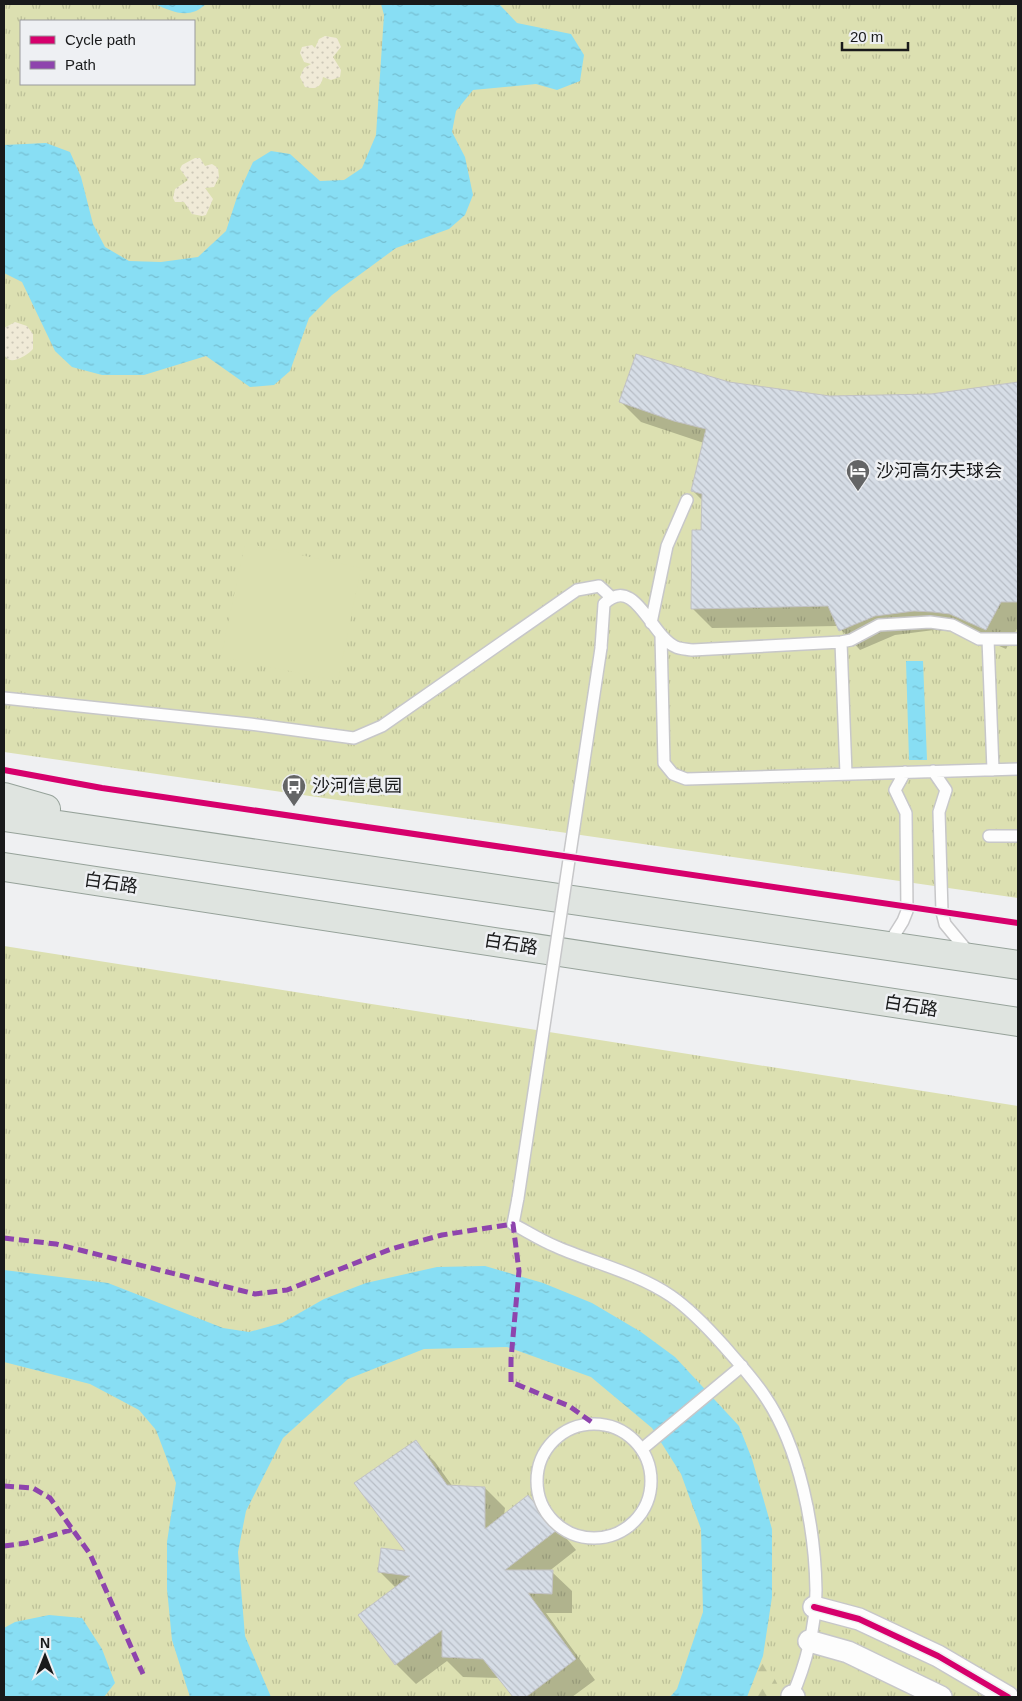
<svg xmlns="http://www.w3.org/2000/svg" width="1022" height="1701" font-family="Helvetica,'Noto Sans SC',sans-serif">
  <defs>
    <pattern id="grass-tufts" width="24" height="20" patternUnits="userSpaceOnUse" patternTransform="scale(1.25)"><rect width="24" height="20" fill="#dce0b1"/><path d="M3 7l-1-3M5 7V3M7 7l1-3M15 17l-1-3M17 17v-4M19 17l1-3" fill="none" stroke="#bcc098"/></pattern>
    <pattern id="forest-firs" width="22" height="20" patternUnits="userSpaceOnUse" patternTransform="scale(1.25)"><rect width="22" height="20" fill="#dce0b1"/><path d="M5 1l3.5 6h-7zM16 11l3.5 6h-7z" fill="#bcc098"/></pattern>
    <pattern id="sand-dots" width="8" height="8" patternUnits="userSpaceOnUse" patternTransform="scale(1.25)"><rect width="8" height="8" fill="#f0ead7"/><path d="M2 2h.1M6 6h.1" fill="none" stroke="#cdc8b8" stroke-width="1.8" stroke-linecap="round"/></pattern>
    <pattern id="water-ripples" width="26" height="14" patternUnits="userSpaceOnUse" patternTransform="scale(1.25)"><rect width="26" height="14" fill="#88def4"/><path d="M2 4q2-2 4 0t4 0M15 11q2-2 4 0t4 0" fill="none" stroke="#75bed1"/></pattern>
    <pattern id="building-back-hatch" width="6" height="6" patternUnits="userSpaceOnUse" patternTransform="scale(1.25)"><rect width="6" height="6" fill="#d6dde6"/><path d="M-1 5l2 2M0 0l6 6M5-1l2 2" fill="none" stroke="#b7bdc5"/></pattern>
  </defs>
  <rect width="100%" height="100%" fill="#eff0f2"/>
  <!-- grass -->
  <path fill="url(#grass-tufts)" fill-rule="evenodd" d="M4 4H1018V898L4 752ZM21 21H194V84H21Z
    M4 946 1018 1106V1697H4Z"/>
  <!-- forest -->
  <path fill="url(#forest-firs)" d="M763 1656 784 1697H747Z"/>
  <!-- sand -->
  <path fill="url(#sand-dots)" d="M325 36 337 38 341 47 333 57 341 70 340 77 331 80 323 77C321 87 316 90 305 87L300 77 304 68 311 64 304 62 300 53 302 47 312 45 315 48 319 39Z
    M195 158H200L205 166 212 164 218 168 219 177 214 187 205 188 213 199 206 215 202 216 192 214 184 202H175L173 198 175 189 188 180 180 169 182 165Z
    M15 322 27 326 33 334V349C27 356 7 368 4 353 2 345 4 336 4 328Z"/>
  <!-- green -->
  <path fill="#dce0b1" d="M245 543 361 568 338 681 221 657Z"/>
  <!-- water -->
  <path fill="url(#water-ripples)" d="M155 4H206C189 20 173 12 155 4Z
    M381 4H499L517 23 571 34 584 55 580 81 557 90 536 84 473 90 456 111 452 132 465 157 473 195 465 215 449 229 396 248 332 295 309 318 290 371 274 385 250 387 206 356 144 375H102L72 367 55 351 22 282 4 273V145L46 143 70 152 81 177 93 224 105 247 129 261 161 262 198 257 226 231 237 197 253 162 271 151 290 154 320 181 344 180 362 168 376 135 384 15Z
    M906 661H923L927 760H909Z
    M485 1266 543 1283 592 1303 641 1332 675 1357 739 1426 752 1459 772 1529V1597L763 1656 747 1697H670L677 1689 703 1612 701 1529 681 1474 652 1428 591 1377 507 1347 424 1349 348 1379 283 1438 246 1511 238 1552 245 1636 271 1697H190L172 1640 167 1589V1542L176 1483 156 1430 139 1410 90 1384 4 1362V1270L108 1283 223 1328 249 1332 282 1323 324 1299 366 1283 437 1267Z
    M49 1615 82 1618 102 1649 115 1683 104 1697H4V1628L15 1622Z"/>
  <!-- shadow -->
  <path fill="#0003" d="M729 383 830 397 931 396 1018 383V627L1006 649 970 633 934 630 895 635 860 650 838 626 712 628 692 608 703 531V501L693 491 704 443 641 422 621 402Z
    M415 1442 435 1462 453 1487 485 1488 505 1508 504 1515 528 1497 548 1516 576 1550 548 1572H552L572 1591V1613H546L595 1680 572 1697H515L500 1678 463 1677 447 1661 416 1684 396 1664V1588L379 1571 408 1553Z"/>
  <!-- building -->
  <path fill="url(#building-back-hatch)" stroke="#c2c2c4" d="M636 354 729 382 830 396 931 394 1018 382V602H1001L986 630 950 614 933 612 914 611 875 616 839 631 828 606 691 609 692 530H701L702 494 691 491 706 429 674 421 619 402Z
    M416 1440 447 1485 485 1487V1529L528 1495 557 1530 505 1570H553L552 1594 528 1593 576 1659 526 1697H513L483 1659 442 1657V1630L395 1665 358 1615 410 1576 378 1572 381 1548 405 1551 354 1483Z"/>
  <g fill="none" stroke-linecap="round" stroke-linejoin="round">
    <!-- lane casing -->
    <g stroke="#c7c7c9" stroke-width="14">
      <path id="lane" d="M651 623 667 546 687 500
        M661 635 664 763 673 774 686 779 1018 769
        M988 639 993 770
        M841 642 846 774
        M601 648 604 604C635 573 651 637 676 647 680 649 687 649 692 650L841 642 851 640 879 625 930 622 952 625 979 639H1018
        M4 698 250 724 354 738 382 726 577 590 599 586 611 597
        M933 771 946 790 939 812 942 912 945 924 969 953
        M989 836H1018
        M888 945 903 921 907 911 906 813 895 790 905 772
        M518 1198 513 1224C528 1232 542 1241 557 1247 594 1263 637 1273 671 1296 691 1310 707 1327 723 1345 737 1361 752 1377 764 1395 800 1447 815 1528 816 1590 816 1625 806 1665 792 1696
        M537 1481a57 57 0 1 1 114 0a57 57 0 1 1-114 0Z
        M642 1449 742 1366"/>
    </g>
    <!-- street casing -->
    <g stroke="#c7c7c9" stroke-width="24">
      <path id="street" d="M814 1607 859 1619 938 1656 1008 1697
        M809 1641 848 1652 941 1697
        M792 1696 794 1697"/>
    </g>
    <!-- primary casing -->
    <g stroke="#96a29a" stroke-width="30">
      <path id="primary" d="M4 797 46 809
        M4 817 1018 965
        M4 867 1018 1022"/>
    </g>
    <!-- lane -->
    <use href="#lane" stroke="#fdfdfd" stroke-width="11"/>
    <!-- street -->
    <use href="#street" stroke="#fdfdfd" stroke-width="21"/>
    <!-- primary -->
    <use href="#primary" stroke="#dfe4e0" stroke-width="28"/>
    <!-- lane-bridge casing -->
    <g stroke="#c7c7c9" stroke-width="14" stroke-linecap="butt">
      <path id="lane-bridge" d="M518 1198 601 648"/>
    </g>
    <!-- lane-bridge -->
    <use href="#lane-bridge" stroke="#fdfdfd" stroke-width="11"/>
    <!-- quiet -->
    <path stroke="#8e44ad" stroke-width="5" stroke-dasharray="10 5" stroke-linecap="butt" d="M4 1238 56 1244 255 1294 287 1290 391 1249 442 1235 513 1224 519 1271 511 1359V1382L569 1406 593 1423
      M4 1486 33 1488 50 1498 90 1554 143 1674
      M4 1546 26 1543 74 1529"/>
    <!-- cycleway casing -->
    <g stroke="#eef0f3" stroke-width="9">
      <path id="cycleway" d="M4 770 102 788 1018 923
        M814 1607 859 1619 938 1656 1008 1697"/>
    </g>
    <!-- cycleway -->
    <use href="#cycleway" stroke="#d6006c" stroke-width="6"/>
  </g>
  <!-- icons -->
  <defs>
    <g id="hotel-pin" transform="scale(1.25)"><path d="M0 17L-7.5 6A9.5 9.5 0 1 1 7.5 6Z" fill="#646566" stroke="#eef0f3"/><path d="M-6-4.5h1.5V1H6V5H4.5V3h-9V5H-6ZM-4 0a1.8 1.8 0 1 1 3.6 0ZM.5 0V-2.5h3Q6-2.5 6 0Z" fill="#fff"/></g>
    <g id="bus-pin" transform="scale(1.25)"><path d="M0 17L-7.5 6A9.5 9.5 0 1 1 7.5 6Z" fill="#646566" stroke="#eef0f3"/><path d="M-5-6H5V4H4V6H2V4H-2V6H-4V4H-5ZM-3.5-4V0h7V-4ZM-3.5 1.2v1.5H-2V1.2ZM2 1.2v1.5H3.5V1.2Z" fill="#fff"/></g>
  </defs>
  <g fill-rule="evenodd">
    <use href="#hotel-pin" x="858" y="471"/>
    <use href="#bus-pin" x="294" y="786"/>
  </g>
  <g text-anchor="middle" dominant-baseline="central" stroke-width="5" stroke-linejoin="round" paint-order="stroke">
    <!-- poi labels -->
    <g font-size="18" fill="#191a1b" stroke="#eef0f3" text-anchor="start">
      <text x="876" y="471">沙河高尔夫球会</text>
      <text x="312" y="786">沙河信息园</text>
    </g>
    <!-- street labels -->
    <g font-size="18" fill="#191a1b" stroke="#eef0f3">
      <text transform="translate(111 883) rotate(8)">白石路</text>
      <text transform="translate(511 944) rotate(9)">白石路</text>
      <text transform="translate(911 1006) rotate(9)">白石路</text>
    </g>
  </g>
  <!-- border -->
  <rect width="1022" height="1701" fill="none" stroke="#191a1b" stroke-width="10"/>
  <!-- legend -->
  <rect x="20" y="20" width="175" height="65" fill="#eef0f3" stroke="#999a9d"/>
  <rect x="30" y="36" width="25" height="8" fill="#d6006c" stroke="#999a9d"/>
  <text x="65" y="45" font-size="15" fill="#191a1b">Cycle path</text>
  <rect x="30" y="61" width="25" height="8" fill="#8e44ad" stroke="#999a9d"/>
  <text x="65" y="70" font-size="15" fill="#191a1b">Path</text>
  <!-- north arrow -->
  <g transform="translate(45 1656)" stroke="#eef0f3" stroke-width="4" paint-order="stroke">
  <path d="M0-4L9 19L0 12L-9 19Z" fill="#191a1b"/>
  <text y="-8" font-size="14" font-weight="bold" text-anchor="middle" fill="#191a1b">N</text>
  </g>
  <!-- scale -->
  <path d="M842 42v8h66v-8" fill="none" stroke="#191a1b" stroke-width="2.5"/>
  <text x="850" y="42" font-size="15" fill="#191a1b" stroke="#eef0f3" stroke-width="4" paint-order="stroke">20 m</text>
</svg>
